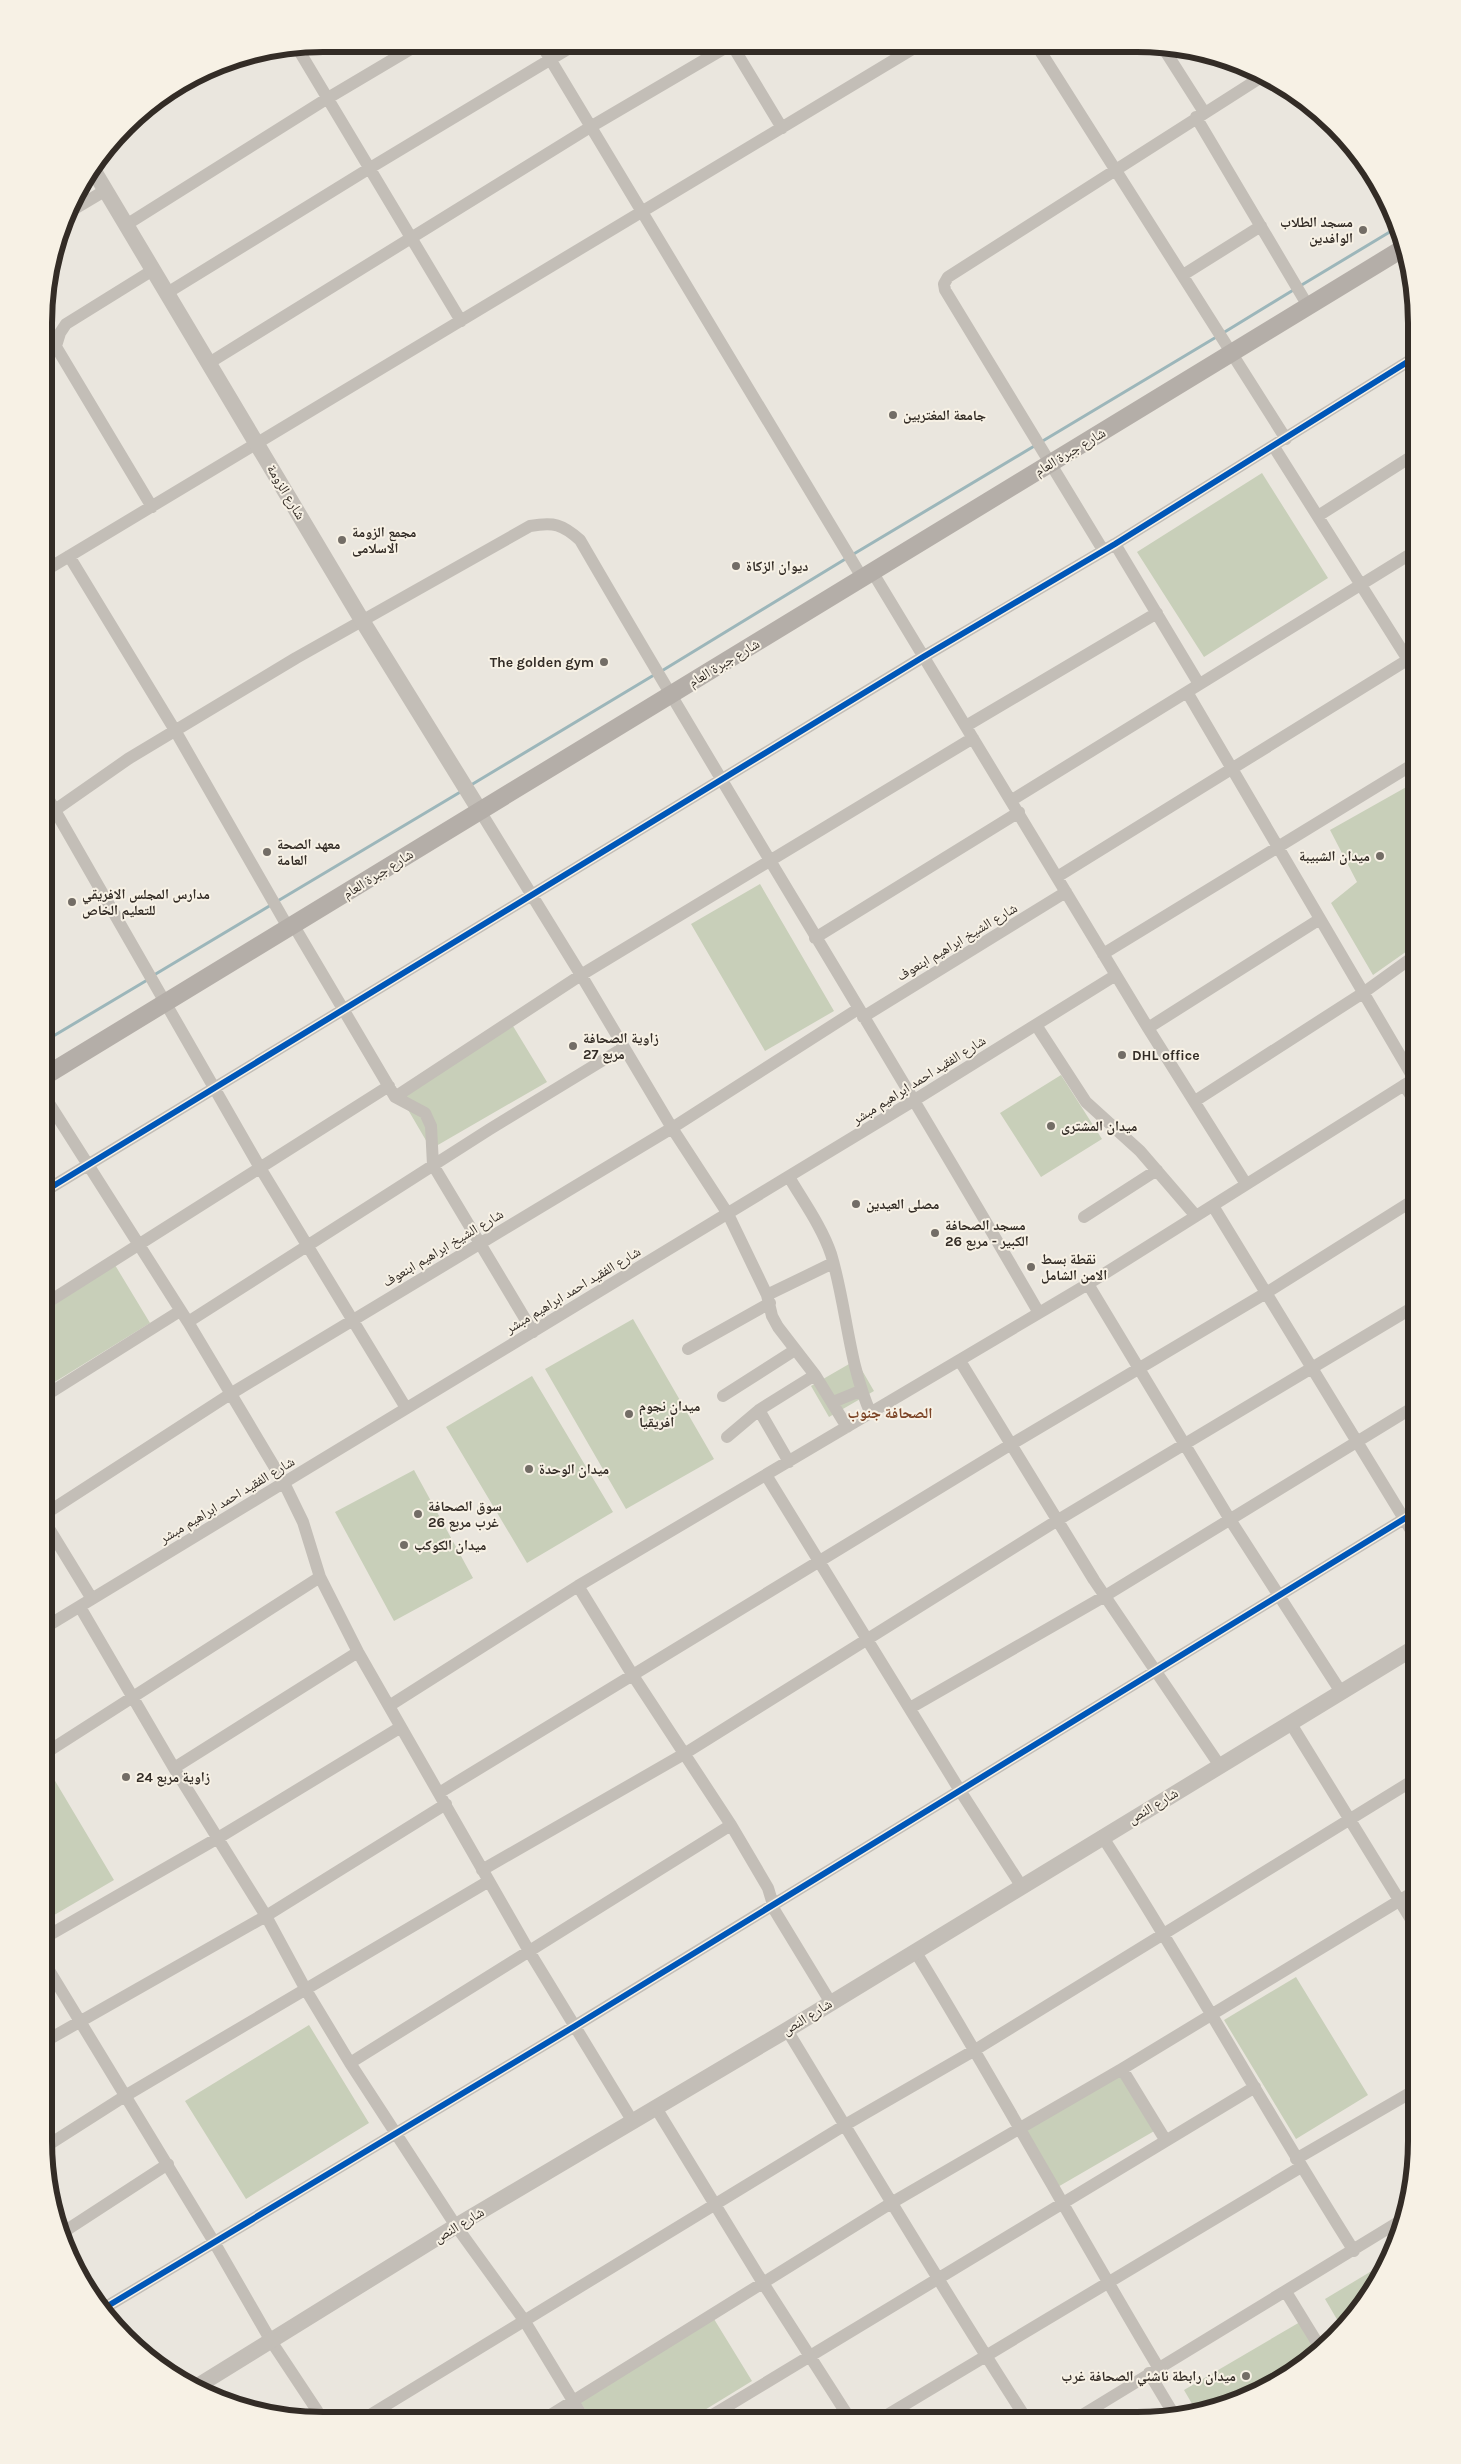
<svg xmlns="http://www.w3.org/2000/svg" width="1461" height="2464" font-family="Karla,'Noto Naskh Arabic',sans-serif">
  <rect width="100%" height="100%" fill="#eae6de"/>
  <!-- green -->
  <path fill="#c8cfb9" d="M1262 473 1328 578 1204 657 1137 552Z
    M1417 781V944L1373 975 1331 903 1357 882 1330 830Z
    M760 884 834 1011 765 1051 691 924Z
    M513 1026 547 1082 431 1149 400 1096Z
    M1061 1075 1102 1139 1041 1177 1000 1113Z
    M115 1265 150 1323 45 1388V1308Z
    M633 1319 714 1459 626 1509 545 1369Z
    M856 1360 874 1391 829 1417 811 1386Z
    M532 1376 613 1512 527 1563 446 1427Z
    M414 1470 473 1578 394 1621 335 1512Z
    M48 1769 114 1880 44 1921V1771Z
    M1296 1977 1368 2095 1296 2139 1224 2020Z
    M309 2025 369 2123 246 2199 185 2101Z
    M1119 2067 1156 2130 1056 2188 1019 2126Z
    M1385 2263 1360 2310 1342 2328 1325 2299Z
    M714 2319 752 2381 690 2419H591L579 2400Z
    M1300 2322 1318 2352 1308 2362 1244 2399 1195 2409 1184 2390Z"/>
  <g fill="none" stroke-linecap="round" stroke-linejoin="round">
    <!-- stream -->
    <path stroke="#9cb6ba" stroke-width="3" d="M1300 286 1398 227
      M1223 333 1295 289
      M1041 442 1218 336
      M852 555 1036 445
      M660 672 847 558
      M471 785 654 675
      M276 902 462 791
      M154 975 271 905
      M45 1041 149 979"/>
    <!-- minor -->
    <path stroke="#c3beb7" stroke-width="12" d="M541 44 863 579
      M732 45 782 128
      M1037 46 1286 439
      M1162 46 1204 112
      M298 49 461 321
      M138 115 209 70
      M1196 117 1308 306
      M69 212 106 190
      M126 225 328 98 419 44
      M1183 275 1261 226
      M167 293 370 168 576 44
      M46 330 152 507
      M56 346 60 333 66 324 153 270
      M209 363 592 126 730 45
      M1274 447 1417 674
      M1318 516 1417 453
      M1115 544 1199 684
      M1103 550 945 290 944 284 948 277 1263 76
      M69 556 176 732 289 929
      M46 570 919 45
      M873 573 1148 1028 1246 1184
      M1187 692 1414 1079
      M966 726 1157 613
      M45 793 259 1166 406 1408
      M1012 800 1417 550
      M480 811 581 975 672 1128 728 1214 767 1295 772 1316 778 1327 815 1375 847 1427
      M45 817 128 759 296 658 530 526C554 522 562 524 580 540 730 799 889 1053 1039 1313
      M1057 877 1417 654
      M294 926 395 1097 425 1113 431 1126 433 1165 533 1332
      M815 938 1019 812
      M1103 954 1417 762
      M863 1017 1066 892
      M1036 1025 1086 1102 1140 1151 1196 1216
      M1148 1028 1320 919
      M1404 1085 1417 1105
      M45 1097 188 1322 284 1483 303 1522 320 1577 358 1652 529 1951 633 2122
      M395 1097 581 975 973 738
      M1195 1101 1363 993 1417 954
      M789 1177C803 1201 822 1227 831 1254 847 1307 848 1363 871 1414
      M45 1191 923 657 1115 544 1417 356
      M1213 1206 1417 1540
      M1084 1217 1157 1170
      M1088 1284 1229 1518 1341 1692
      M767 1295 833 1263
      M45 1304 389 1086
      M188 1322 490 1129 623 1048
      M688 1349 770 1303
      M960 1361 1094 1580 1220 1766
      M45 1396 180 1311
      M723 1396 795 1350
      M833 1402 860 1391
      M759 1410 789 1462
      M727 1437 759 1410 815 1375
      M766 1475 959 1789 1022 1887
      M45 1514 232 1393 672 1128 858 1009
      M45 1522 92 1599
      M578 1586 632 1674 731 1825 768 1888 775 1911 831 2003
      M80 1607 174 1768 266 1916 306 1990 350 2063 456 2226 524 2320 584 2419
      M44 1628 913 1101 1116 975
      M389 1706 578 1586 1088 1284 1417 1077
      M910 1708 1105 1596 1417 1405
      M1291 1724 1417 1929
      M44 1754 320 1577
      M174 1768 358 1652
      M439 1793 1010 1445 1266 1293 1417 1198
      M1102 1836C1190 1972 1267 2114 1354 2251
      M482 1870 684 1754 1058 1520 1417 1305
      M44 1938 218 1838 401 1727
      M915 1951C999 2088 1076 2230 1158 2367
      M44 1962 214 2242 271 2341 322 2418
      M787 2030C866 2160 944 2292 1027 2420
      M44 2042 266 1916 446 1804
      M350 2063 731 1825
      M1122 2069 1166 2141
      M656 2108 763 2283 850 2419
      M45 2147 125 2096 489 1881
      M1296 2159 1417 2089
      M62 2233 168 2164
      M1286 2292 1321 2349
      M101 2310 575 2026 1417 1511
      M1149 2373 1173 2413
      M365 2418 845 2125 975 2050 1417 1778
      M544 2419 893 2202 1122 2069 1417 1890
      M706 2419 1255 2087
      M879 2420 1301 2167
      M1074 2420 1405 2218"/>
    <!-- tertiary -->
    <path stroke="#c3beb7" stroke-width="16" d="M94 171 363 622 480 811
      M196 2387 456 2226 787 2030 1417 1646"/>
    <!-- secondary -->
    <path stroke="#b4aea8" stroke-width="18" d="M45 1076 1402 249"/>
    <!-- cycleway casing -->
    <g stroke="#f7f1e5" stroke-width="9">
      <path id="cycleway" d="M45 1191 923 657 1115 544 1417 356
        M101 2310 575 2026 1417 1511"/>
    </g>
    <!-- cycleway -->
    <use href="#cycleway" stroke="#0057b8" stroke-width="6"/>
  </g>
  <!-- markers -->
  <g fill="#736d66" stroke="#f7f1e5" stroke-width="2">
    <circle cx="1363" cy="230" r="5"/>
    <circle cx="893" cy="415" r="5"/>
    <circle cx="342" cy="540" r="5"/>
    <circle cx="736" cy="566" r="5"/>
    <circle cx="604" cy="662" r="5"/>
    <circle cx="267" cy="852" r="5"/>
    <circle cx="1380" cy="856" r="5"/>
    <circle cx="72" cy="902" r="5"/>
    <circle cx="573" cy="1046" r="5"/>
    <circle cx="1122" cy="1055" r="5"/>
    <circle cx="1051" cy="1126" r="5"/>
    <circle cx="856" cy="1204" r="5"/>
    <circle cx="935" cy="1233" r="5"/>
    <circle cx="1031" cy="1267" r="5"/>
    <circle cx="629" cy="1414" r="5"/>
    <circle cx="529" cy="1469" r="5"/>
    <circle cx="418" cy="1514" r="5"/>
    <circle cx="404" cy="1545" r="5"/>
    <circle cx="126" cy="1777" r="5"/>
    <circle cx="1246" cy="2376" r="5"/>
  </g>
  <g text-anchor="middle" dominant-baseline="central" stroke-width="4" stroke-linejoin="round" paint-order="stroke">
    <!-- poi labels -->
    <g font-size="14" font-weight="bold" fill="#332c26" stroke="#f7f1e5" text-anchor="start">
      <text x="1353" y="222" text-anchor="end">مسجد الطلاب<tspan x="1353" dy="16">الوافدين</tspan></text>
      <text x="903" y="415">جامعة المغتربين</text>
      <text x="352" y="532">مجمع الزومة<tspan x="352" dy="16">الاسلامى</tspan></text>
      <text x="746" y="566">ديوان الزكاة</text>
      <text x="594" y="662" text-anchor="end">The golden gym</text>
      <text x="277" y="844">معهد الصحة<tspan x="277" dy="16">العامة</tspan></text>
      <text x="1370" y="856" text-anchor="end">ميدان الشبيبة</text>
      <text x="82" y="894">مدارس المجلس الافريقي<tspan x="82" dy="16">للتعليم الخاص</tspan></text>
      <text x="583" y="1038">زاوية الصحافة<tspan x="583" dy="16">مربع 27</tspan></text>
      <text x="1132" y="1055">DHL office</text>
      <text x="1061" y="1126">ميدان المشترى</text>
      <text x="866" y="1204">مصلى العيدين</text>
      <text x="945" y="1225">مسجد الصحافة<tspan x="945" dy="16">الكبير - مربع 26</tspan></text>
      <text x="1041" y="1259">نقطة بسط<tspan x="1041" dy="16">الامن الشامل</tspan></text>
      <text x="639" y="1406">ميدان نجوم<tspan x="639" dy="16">افريقيا</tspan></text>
      <text x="539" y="1469">ميدان الوحدة</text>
      <text x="428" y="1506">سوق الصحافة<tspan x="428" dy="16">غرب مربع 26</tspan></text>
      <text x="414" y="1545">ميدان الكوكب</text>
      <text x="136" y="1777">زاوية مربع 24</text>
      <text x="1236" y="2376" text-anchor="end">ميدان رابطة ناشئي الصحافة غرب</text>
    </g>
    <!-- street labels -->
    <g font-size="14" fill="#332c26" stroke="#f7f1e5">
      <text transform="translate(1070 452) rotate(-31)">شارع جبرة العام</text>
      <text transform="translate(286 492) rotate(59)">شارع الزومة</text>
      <text transform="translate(724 663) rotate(-31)">شارع جبرة العام</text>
      <text transform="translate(378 874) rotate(-32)">شارع جبرة العام</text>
      <text transform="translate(957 942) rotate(-31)">شارع الشيخ ابراهيم ابنعوف</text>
      <text transform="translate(919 1080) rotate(-32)">شارع الفقيد احمد ابراهيم مبشر</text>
      <text transform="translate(443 1248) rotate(-31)">شارع الشيخ ابراهيم ابنعوف</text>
      <text transform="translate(573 1290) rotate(-31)">شارع الفقيد احمد ابراهيم مبشر</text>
      <text transform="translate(227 1500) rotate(-31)">شارع الفقيد احمد ابراهيم مبشر</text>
      <text transform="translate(1153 1806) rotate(-31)">شارع النص</text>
      <text transform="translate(807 2017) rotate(-32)">شارع النص</text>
      <text transform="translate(459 2225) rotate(-31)">شارع النص</text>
    </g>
    <!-- neighbourhood labels -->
    <g font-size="15" font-weight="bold" fill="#7c4426" stroke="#f7f1e5">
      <text x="890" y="1413">الصحافة جنوب</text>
    </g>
  </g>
  <!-- crop -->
  <path d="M0 0H1461V2464H0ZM323 52H1137A271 271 0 0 1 1408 323V2141A271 271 0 0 1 1137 2412H323A271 271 0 0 1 52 2141V323A271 271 0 0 1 323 52Z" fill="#f7f1e5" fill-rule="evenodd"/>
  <path fill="none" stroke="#332c26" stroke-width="6" d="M323 52H1137A271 271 0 0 1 1408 323V2141A271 271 0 0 1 1137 2412H323A271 271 0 0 1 52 2141V323A271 271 0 0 1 323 52Z"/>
</svg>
